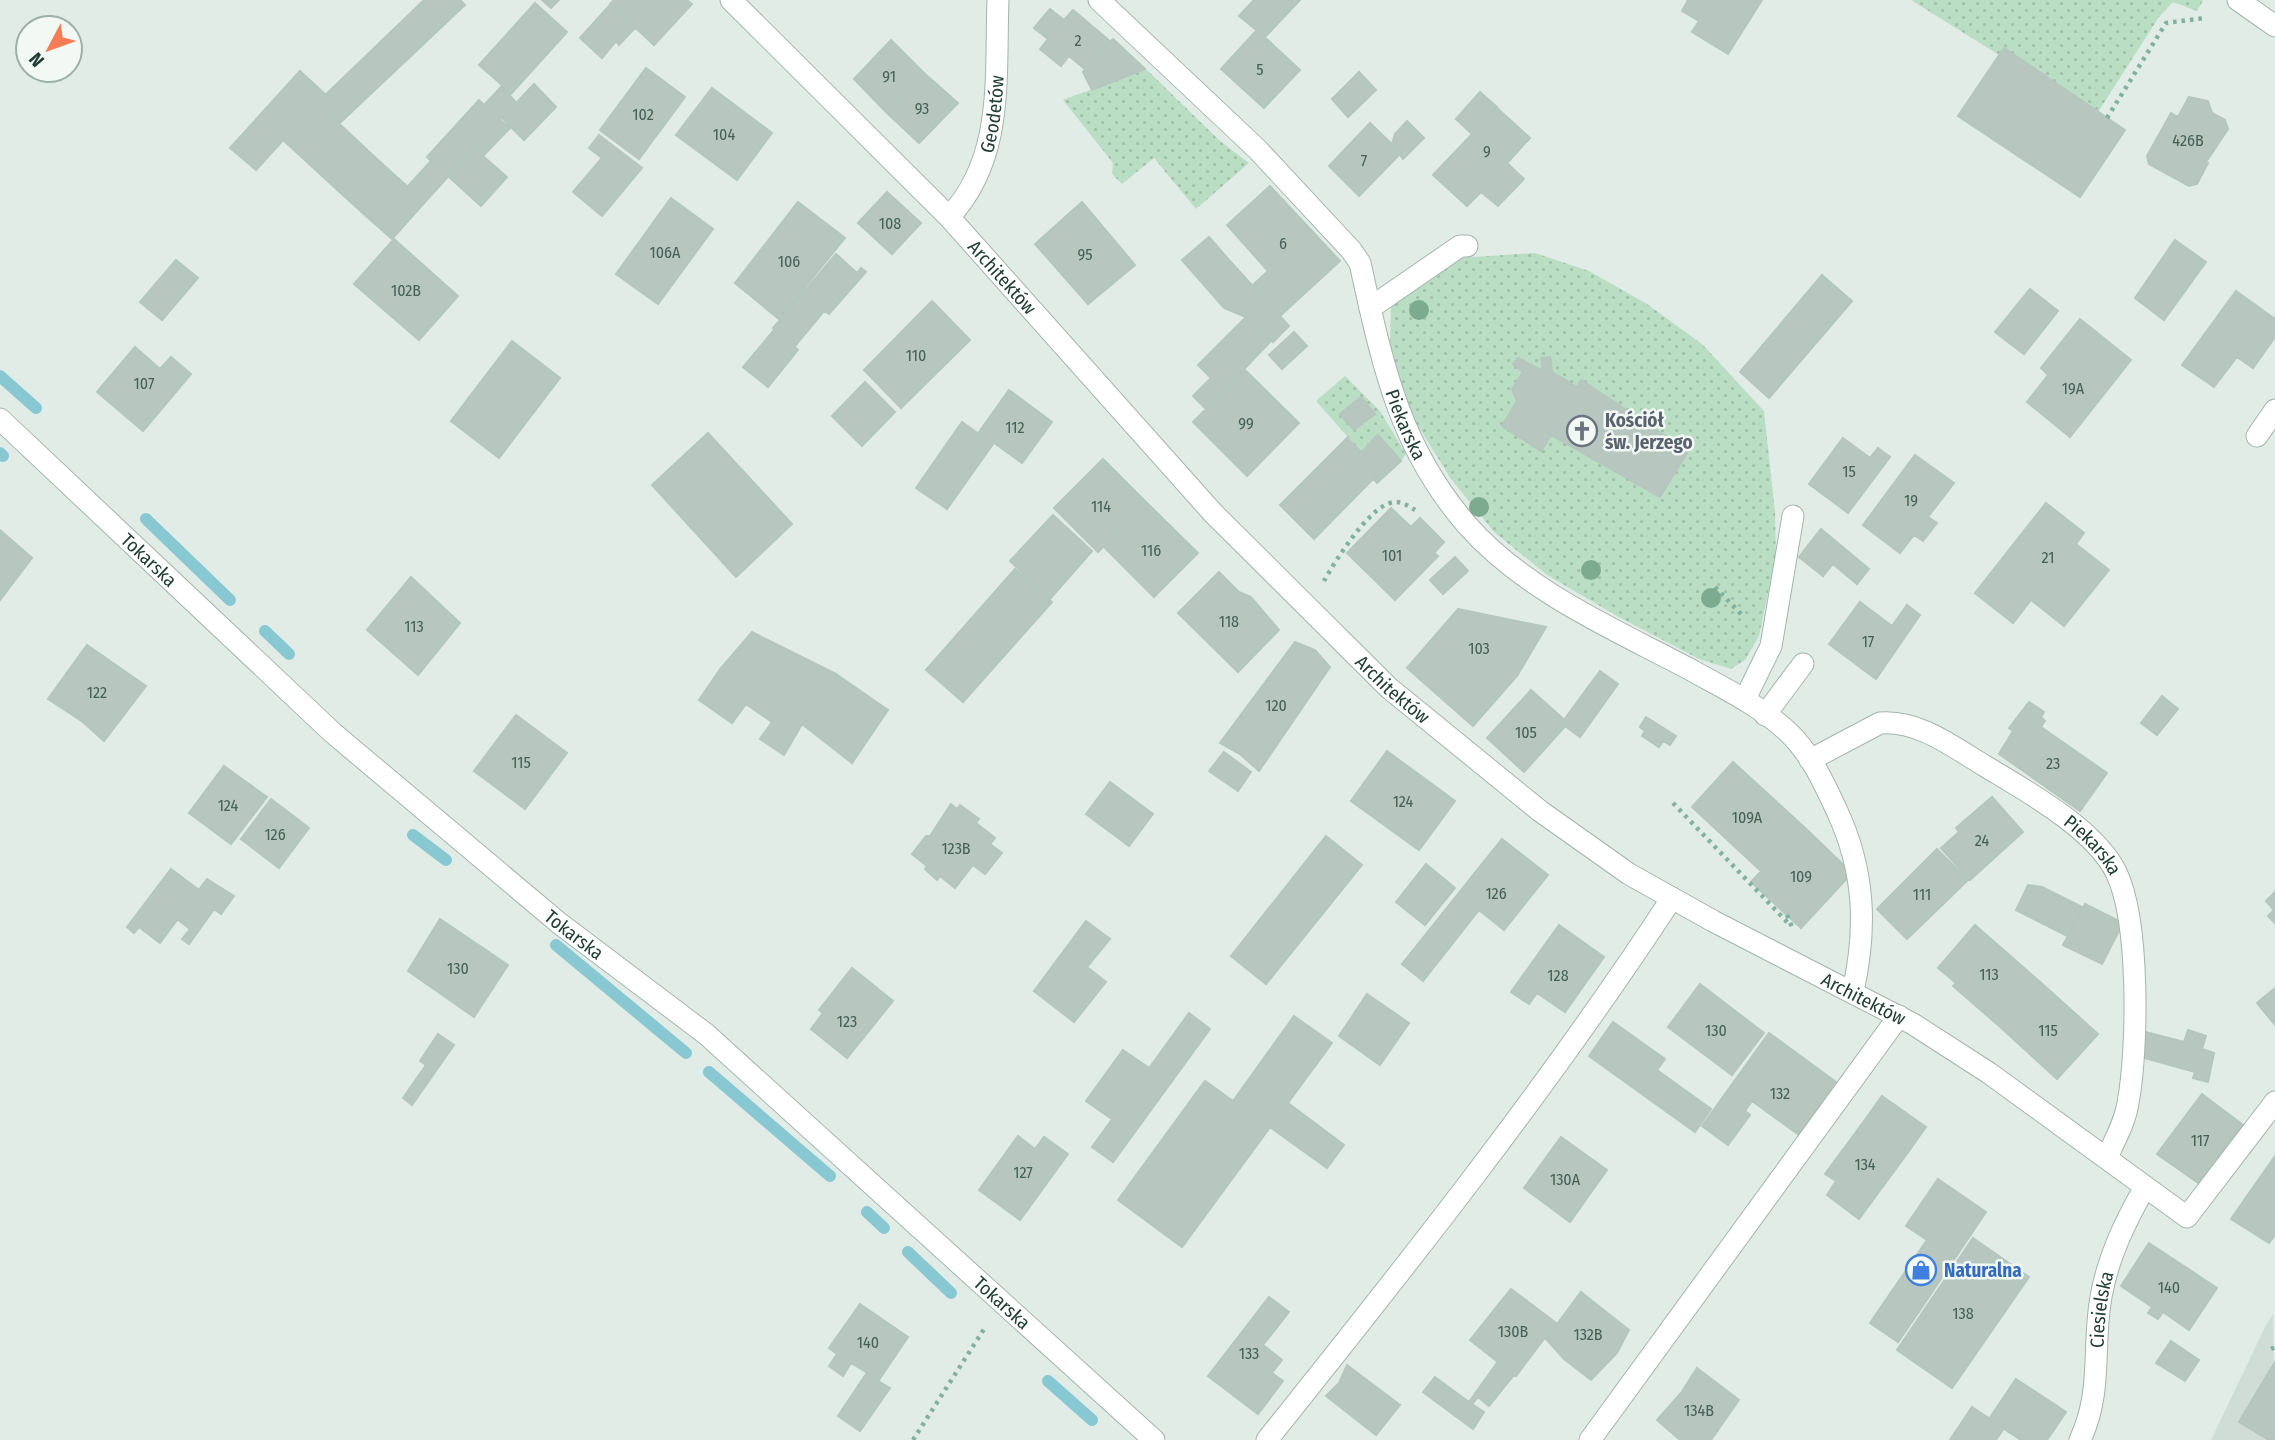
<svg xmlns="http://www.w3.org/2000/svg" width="2275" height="1440" font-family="'Fira Sans Condensed',sans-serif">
  <defs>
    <pattern id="grass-dots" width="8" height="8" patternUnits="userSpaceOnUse" patternTransform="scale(1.75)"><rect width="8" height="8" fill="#badec3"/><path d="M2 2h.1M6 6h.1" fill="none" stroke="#a0c0a8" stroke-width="1.8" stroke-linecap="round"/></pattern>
  </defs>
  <rect width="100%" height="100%" fill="#e2ece7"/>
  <!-- built -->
  <path fill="#d0dcd6" d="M2273 1314 2275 1440H2211L2266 1325Z"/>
  <!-- grass -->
  <path fill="url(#grass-dots)" d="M1911 0H2201L2203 1 2197 11 2173 2 2159 17 2098 112 2004 48 1999 55Z
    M1146 69 1220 141 1249 163 1196 209 1154 158 1122 184 1112 174 1113 163 1063 100Z
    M1535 253 1589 271 1647 304 1702 344 1764 411 1775 512 1776 555 1759 636 1745 660 1731 669 1699 659 1617 616 1547 575 1494 532 1451 479 1410 413 1390 348 1391 307 1458 258Z
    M1345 376 1380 411 1406 454 1401 461 1378 435 1360 451 1316 401Z"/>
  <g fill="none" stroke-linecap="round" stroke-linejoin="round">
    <!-- stream -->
    <path stroke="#88c8d3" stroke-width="12" d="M0 376 36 408
      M0 453 3 456
      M146 519 230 600
      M265 631 289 654
      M413 835 446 860
      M556 945 686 1053
      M709 1072 830 1176
      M867 1212 884 1228
      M908 1252 951 1293
      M1048 1381 1092 1420"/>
  </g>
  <!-- building -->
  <path fill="#b7c7c0" stroke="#b4c6be" stroke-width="2" d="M424 0H460L465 5 340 123 317 103Z
    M542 0H559L551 8Z
    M614 0H687L692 4 654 45 610 4Z
    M1254 0H1300L1265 37 1239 16Z
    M1688 0H1762L1728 54 1692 32 1699 21 1682 11Z
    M535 3 567 32 509 96 502 85 479 65Z
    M609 6 635 28 619 45 616 41 602 58 580 38Z
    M1050 9 1064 20 1073 10 1111 42 1086 70 1069 56 1061 66 1040 49 1048 39 1034 28Z
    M1257 30 1300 70 1264 108 1221 69Z
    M1113 39 1145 69 1092 90 1083 72Z
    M891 40 924 73 887 113 854 79Z
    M2004 48 2125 130 2080 197 1958 116Z
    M646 68 685 97 639 159 600 130Z
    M300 71 325 94 256 170 230 148Z
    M1359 72 1376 90 1348 117 1332 99Z
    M924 73 958 103 919 143 887 113Z
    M534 84 556 107 524 140 502 118Z
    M501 87 516 102 425 202 408 186 431 161 427 157 479 100 484 105Z
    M712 88 772 133 737 180 676 135Z
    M1480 92 1497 107 1472 134 1456 119Z
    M2189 97 2208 101 2212 113 2225 120 2228 129 2206 162 2208 163 2197 184 2189 186 2149 164 2147 156 2171 113 2178 117Z
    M317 103 377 159 344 196 283 140Z
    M1497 108 1530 138 1507 163 1524 179 1498 206 1481 192 1467 206 1433 175Z
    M500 120 510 128 483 156 507 177 481 206 449 177Z
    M1407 121 1424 138 1403 159 1392 144 1395 134Z
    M1370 123 1401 153 1359 196 1329 166Z
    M599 135 642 168 602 216 573 192 602 158 589 148Z
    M377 159 399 179 366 216 344 196Z
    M399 179 425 202 392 239 366 216Z
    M1270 186 1340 261 1280 316 1253 285 1268 271 1227 225Z
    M887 192 921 223 892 254 858 223Z
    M671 198 713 229 658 304 616 274Z
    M798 202 845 238 779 319 735 283Z
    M1082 202 1135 265 1088 304 1035 244Z
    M1209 237 1230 261 1204 285 1182 260Z
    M394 239 458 296 419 340 354 284Z
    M2175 240 2206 262 2164 320 2135 298Z
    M836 254 857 273 861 268 866 272 829 314 824 311 795 346 773 328Z
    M176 260 198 278 162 320 140 302Z
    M1230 261 1289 326 1273 342 1246 317 1224 308 1204 285Z
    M1822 275 1852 301 1769 398 1740 372Z
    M2030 289 2058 311 2024 354 1995 332Z
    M2236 291 2275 319V337L2253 368 2237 357 2214 387 2182 365Z
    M932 301 970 340 901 408 864 370Z
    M1246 317 1270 342 1206 409 1193 396 1211 378 1198 365Z
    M2080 319 2131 360 2070 437 2027 402 2048 375 2041 368Z
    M774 330 798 350 768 387 743 367Z
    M1294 332 1307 346 1282 369 1269 355Z
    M512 341 560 378 499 458 451 421Z
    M135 347 160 369 171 357 191 374 143 431 97 392Z
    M1550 357 1552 372 1577 387 1581 380 1688 451 1660 497 1551 435 1541 451 1502 426 1517 401 1512 389 1523 372 1513 364 1518 358 1543 371 1541 358Z
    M1245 370 1299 423 1247 476 1193 422Z
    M865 382 895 412 862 446 832 416Z
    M1009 390 1052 422 1022 463 979 432Z
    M1361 397 1375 414 1354 430 1340 414Z
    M962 422 993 444 947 509 916 488Z
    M708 433 792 524 736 577 652 485Z
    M1378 435 1401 461 1377 483 1373 478 1376 476 1358 455Z
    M1347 438 1360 451 1358 455 1376 476 1314 539 1280 505Z
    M1843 438 1870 458 1878 448 1890 457 1848 513 1809 484Z
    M1915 455 1954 483 1928 517 1937 523 1923 541 1914 535 1900 553 1863 525Z
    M1103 459 1147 503 1098 552 1054 508Z
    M1147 503 1198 553 1154 597 1104 547Z
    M2046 503 2084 533 2076 544 2109 570 2064 626 2031 600 2013 623 1975 593Z
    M1391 508 1411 527 1420 518 1444 542 1434 553 1438 556 1395 600 1347 553Z
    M1053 515 1092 551 1050 599 1010 561Z
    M1821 529 1845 549 1823 576 1799 557Z
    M0 530 32 558 0 600Z
    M1845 549 1869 569 1857 584 1833 564Z
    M1455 557 1468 571 1443 594 1430 580Z
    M1015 569 1052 602 963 702 926 670Z
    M1219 572 1239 592 1251 597 1279 630 1238 672 1178 613Z
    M411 577 460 623 418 675 367 630Z
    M1860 602 1892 626 1907 605 1920 615 1876 679 1829 644Z
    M1458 609 1546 627 1517 676 1473 726 1407 668Z
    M752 632 836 674 802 724 721 668Z
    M1295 642 1315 650 1330 667 1259 771 1240 754 1220 743Z
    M87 645 146 686 104 741 83 722 48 699Z
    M721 668 802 724 784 755 760 739 772 722 746 704 732 723 699 700Z
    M1600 671 1618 684 1580 737 1565 726 1568 723 1564 720Z
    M836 674 888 710 852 763 802 724Z
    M1531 690 1568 723 1524 772 1487 738Z
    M2162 696 2178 709 2157 735 2141 723Z
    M2029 702 2044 712 2041 717 2045 721 2041 727 2107 773 2080 811 1999 754 2013 731 2009 728Z
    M516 715 567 753 525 809 474 771Z
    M1646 717 1676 736 1670 745 1663 741 1659 747 1642 736 1645 731 1640 727Z
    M1387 751 1455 801 1419 850 1351 801Z
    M1224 752 1251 772 1238 791 1209 771Z
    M1733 762 1803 826 1761 871 1692 807Z
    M224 766 267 797 231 844 189 813Z
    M1110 782 1153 814 1129 846 1086 814Z
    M1992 797 2023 832 1970 880 1941 848 1959 832 1956 828Z
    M271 799 309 828 279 868 241 839Z
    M951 804 957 809 960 805 979 819 976 823 995 838 990 844 1002 853 985 874 973 865 955 888 940 876 937 880 925 869 927 866 912 854 926 836H930Z
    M1803 826 1852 873 1801 928 1751 882Z
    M1326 836 1362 865 1266 984 1231 956Z
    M1502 839 1548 875 1504 930 1479 910 1423 981 1402 964Z
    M1937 849 1968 880 1907 939 1877 909Z
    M1426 864 1455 888 1425 925 1396 902Z
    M171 869 199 890 160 943 139 927 134 933 127 927Z
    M207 879 234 896 221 914 214 909 189 944 182 939 190 929 177 919Z
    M2028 885 2042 887 2082 907 2067 936 2016 910Z
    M2275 892V923L2268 916 2274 910 2266 901Z
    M2085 904 2123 923 2102 964 2063 945Z
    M440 919 508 965 474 1017 408 971Z
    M1086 921 1110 939 1087 967 1106 982 1074 1022 1034 991Z
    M1559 925 1604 957 1565 1012 1537 993 1529 1004 1511 992Z
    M1975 925 2039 981 1998 1025 1953 986 1956 983 1938 968Z
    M852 968 893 1001 847 1058 811 1029 823 1013 819 1010Z
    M2039 981 2098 1034 2057 1079 1998 1025Z
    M1700 984 1764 1033 1732 1075 1668 1027Z
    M2275 988V1025L2257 1003Z
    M1367 994 1409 1023 1380 1065 1339 1036Z
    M1189 1013 1210 1029 1113 1162 1092 1147Z
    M1294 1016 1332 1043 1182 1247 1118 1200 1205 1081 1233 1101Z
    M1613 1022 1665 1059 1657 1070 1711 1109 1695 1132 1589 1056Z
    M2188 1030 2206 1036 2202 1049 2214 1053 2208 1082 2193 1078 2195 1072 2141 1057 2142 1031 2184 1042Z
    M1769 1033 1840 1085 1802 1137 1752 1101 1745 1111 1750 1115 1728 1145 1702 1126Z
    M438 1034 454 1045 412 1105 403 1098 426 1065 420 1061Z
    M1123 1050 1149 1068 1112 1119 1086 1101Z
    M2202 1094 2243 1125 2198 1183 2157 1154Z
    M1882 1096 1926 1127 1906 1155 1862 1124Z
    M1288 1103 1344 1145 1327 1168 1270 1127Z
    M1862 1124 1906 1155 1859 1219 1827 1195 1836 1181 1825 1174Z
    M1018 1136 1035 1149 1044 1137 1068 1154 1020 1220 979 1190Z
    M1561 1137 1607 1170 1570 1222 1524 1188Z
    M2275 1156V1235L2269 1243 2231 1219Z
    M1938 1179 1986 1212 1920 1310 1892 1291 1927 1240 1906 1226Z
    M1973 1238 2029 1277 1952 1388 1897 1350Z
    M2149 1243 2217 1288 2189 1330 2163 1312 2158 1319 2148 1313 2152 1307 2121 1286Z
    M1511 1289 1556 1323 1516 1376 1470 1340Z
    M1892 1291 1920 1310 1898 1342 1870 1323Z
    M1581 1292 1629 1330 1617 1353 1591 1380 1564 1359 1546 1339Z
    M1269 1297 1289 1312 1263 1345 1282 1360 1272 1373 1283 1381 1258 1414 1208 1376Z
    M860 1304 908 1337 879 1380 851 1363 843 1376 829 1366 837 1354 829 1348Z
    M2171 1341 2199 1360 2185 1381 2156 1363Z
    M2275 1362V1440H2269L2239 1422Z
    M1497 1363 1514 1375 1489 1406 1478 1397 1472 1404 1484 1412 1473 1429 1423 1392 1435 1377 1469 1402Z
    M1347 1365 1400 1405 1376 1435 1326 1396 1339 1383Z
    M1697 1368 1739 1400 1711 1440H1680L1657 1420 1681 1393Z
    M866 1374 890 1388 860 1431 838 1416Z
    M2016 1379 2066 1412 2047 1440H2021L1989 1419Z
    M1972 1407 2004 1428 1996 1440H1950Z"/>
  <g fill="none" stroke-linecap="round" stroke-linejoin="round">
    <!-- minor casing -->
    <g stroke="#a4b4ae" stroke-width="23">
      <g id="minor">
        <path id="s1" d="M731 0 949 217 1213 513 1389 688 1540 811 1629 874 1713 921 1913 1024 1989 1073 2187 1217 2275 1102"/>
        <path id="s2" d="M1099 0 1257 149 1351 250 1360 263C1382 362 1398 445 1467 525 1526 592 1616 630 1693 671 1725 689 1759 705 1787 731 1810 752 1824 783 1837 811 1865 871 1867 928 1853 991"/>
        <path d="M2238 0 2275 26"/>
        <path id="s3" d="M949 217C1005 158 995 76 998 0"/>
        <path d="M1370 308 1460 246H1467"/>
        <path id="s4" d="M0 419 333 733 559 923 706 1034 1154 1440"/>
        <path d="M2257 436 2275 410"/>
        <path d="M1745 699 1771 646 1793 516"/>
        <path d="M1765 715 1803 664"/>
        <path id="s5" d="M1810 760 1880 723C1919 720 1953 747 1985 766 2026 791 2094 828 2116 872 2140 921 2138 1049 2128 1103 2125 1122 2115 1140 2107 1157"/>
        <path d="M1267 1440C1407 1265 1549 1086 1672 898"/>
        <path d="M1590 1440 1899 1016"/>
        <path id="s6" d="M2080 1440C2103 1391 2092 1347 2101 1297 2108 1257 2125 1222 2145 1187"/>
      </g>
    </g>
    <!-- path -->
    <path stroke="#81b1a2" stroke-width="4.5" stroke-dasharray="3.5 5" stroke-linecap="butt" d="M2107 118 2166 23 2205 18
      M1324 581C1335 561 1368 509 1390 503 1400 500 1407 505 1415 510
      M1715 587 1744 617
      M1673 803 1789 924
      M1787 915 1792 927
      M2271 1349 2275 1347
      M913 1440 986 1326"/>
    <!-- minor -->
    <use href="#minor" stroke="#fff" stroke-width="21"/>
  </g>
  <!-- trees -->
  <g fill="#7dab8f">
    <circle cx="1419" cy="310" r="10"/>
    <circle cx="1479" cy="507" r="10"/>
    <circle cx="1591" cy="570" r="10"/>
    <circle cx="1711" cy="598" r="10"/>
  </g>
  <!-- icons -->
  <defs>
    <g id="church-ring" transform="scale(1.575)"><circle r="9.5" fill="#f2f9f5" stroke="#6b7280" stroke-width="1.5"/><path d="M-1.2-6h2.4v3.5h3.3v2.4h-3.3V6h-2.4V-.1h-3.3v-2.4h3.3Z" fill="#6b7280"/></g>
    <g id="shop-ring" transform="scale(1.575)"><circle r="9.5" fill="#f2f9f5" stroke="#3f7fe0" stroke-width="1.5"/><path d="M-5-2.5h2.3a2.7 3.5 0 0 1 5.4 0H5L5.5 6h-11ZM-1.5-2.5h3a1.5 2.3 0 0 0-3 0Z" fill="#3f7fe0"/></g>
  </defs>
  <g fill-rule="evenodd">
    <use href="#church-ring" x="1582" y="431"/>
    <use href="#shop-ring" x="1921" y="1270"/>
  </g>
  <g text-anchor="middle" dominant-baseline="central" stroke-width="5" stroke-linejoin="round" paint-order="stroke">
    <!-- number labels -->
    <g font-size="16" fill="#466058">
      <text x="1078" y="40">2</text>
      <text x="1260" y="69">5</text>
      <text x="889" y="76">91</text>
      <text x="922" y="108">93</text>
      <text x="643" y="114">102</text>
      <text x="724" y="134">104</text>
      <text x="2188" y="140">426B</text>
      <text x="1487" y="151">9</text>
      <text x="1364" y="160">7</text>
      <text x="890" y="223">108</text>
      <text x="1283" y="243">6</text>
      <text x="665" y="252">106A</text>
      <text x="1085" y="254">95</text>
      <text x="789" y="261">106</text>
      <text x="406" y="290">102B</text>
      <text x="916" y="355">110</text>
      <text x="144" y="383">107</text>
      <text x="2073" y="388">19A</text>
      <text x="1246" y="423">99</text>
      <text x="1015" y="427">112</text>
      <text x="1849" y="471">15</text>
      <text x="1911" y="500">19</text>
      <text x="1101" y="506">114</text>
      <text x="1151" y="550">116</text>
      <text x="1392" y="555">101</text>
      <text x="2048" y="557">21</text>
      <text x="1229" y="621">118</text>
      <text x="414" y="626">113</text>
      <text x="1868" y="641">17</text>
      <text x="1479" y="648">103</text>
      <text x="97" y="692">122</text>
      <text x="1276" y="705">120</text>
      <text x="1526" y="732">105</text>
      <text x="521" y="762">115</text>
      <text x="2053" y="763">23</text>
      <text x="1403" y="801">124</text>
      <text x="228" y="805">124</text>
      <text x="1747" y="817">109A</text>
      <text x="275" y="834">126</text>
      <text x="1982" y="840">24</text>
      <text x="956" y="848">123B</text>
      <text x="1801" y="876">109</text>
      <text x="1496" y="893">126</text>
      <text x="1922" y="894">111</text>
      <text x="458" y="968">130</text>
      <text x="1989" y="974">113</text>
      <text x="1558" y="975">128</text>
      <text x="847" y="1021">123</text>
      <text x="1716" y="1030">130</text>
      <text x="2048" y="1030">115</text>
      <text x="1780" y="1093">132</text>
      <text x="2200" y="1140">117</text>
      <text x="1865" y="1164">134</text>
      <text x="1023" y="1172">127</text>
      <text x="1565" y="1179">130A</text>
      <text x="2169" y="1287">140</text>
      <text x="1963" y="1313">138</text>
      <text x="1513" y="1331">130B</text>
      <text x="1588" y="1334">132B</text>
      <text x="868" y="1342">140</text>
      <text x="1249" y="1353">133</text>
      <text x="1699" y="1410">134B</text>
    </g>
    <!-- street labels -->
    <g font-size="19" fill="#213e36" stroke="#f2f9f5">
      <text stroke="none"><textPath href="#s3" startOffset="114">Geodetów</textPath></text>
      <text stroke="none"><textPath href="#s1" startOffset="388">Architektów</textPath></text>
      <text stroke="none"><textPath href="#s2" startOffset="539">Piekarska</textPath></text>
      <text stroke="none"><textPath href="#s4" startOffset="205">Tokarska</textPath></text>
      <text stroke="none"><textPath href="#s1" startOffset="956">Architektów</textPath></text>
      <text stroke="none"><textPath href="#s5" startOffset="329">Piekarska</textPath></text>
      <text stroke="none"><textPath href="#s4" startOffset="772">Tokarska</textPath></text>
      <text stroke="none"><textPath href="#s1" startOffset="1522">Architektów</textPath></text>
      <text stroke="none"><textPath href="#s4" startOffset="1337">Tokarska</textPath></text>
      <text stroke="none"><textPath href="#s6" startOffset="133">Ciesielska</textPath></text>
    </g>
    <!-- worship labels -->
    <g font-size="19" font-weight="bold" fill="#5b616d" stroke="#f2f9f5" text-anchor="start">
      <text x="1605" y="420">Kościół<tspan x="1605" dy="22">św. Jerzego</tspan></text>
    </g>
    <!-- shop labels -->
    <g font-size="19" font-weight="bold" fill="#366cbe" stroke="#f2f9f5" text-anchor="start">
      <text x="1944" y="1270">Naturalna</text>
    </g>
  </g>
  <!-- north arrow -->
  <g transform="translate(49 49) rotate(229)"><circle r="33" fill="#f2f9f5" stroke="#9eaea9" stroke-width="2"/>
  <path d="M0-5L12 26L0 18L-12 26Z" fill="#f57d56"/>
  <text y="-10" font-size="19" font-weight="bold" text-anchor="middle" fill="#213e36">N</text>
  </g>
</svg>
